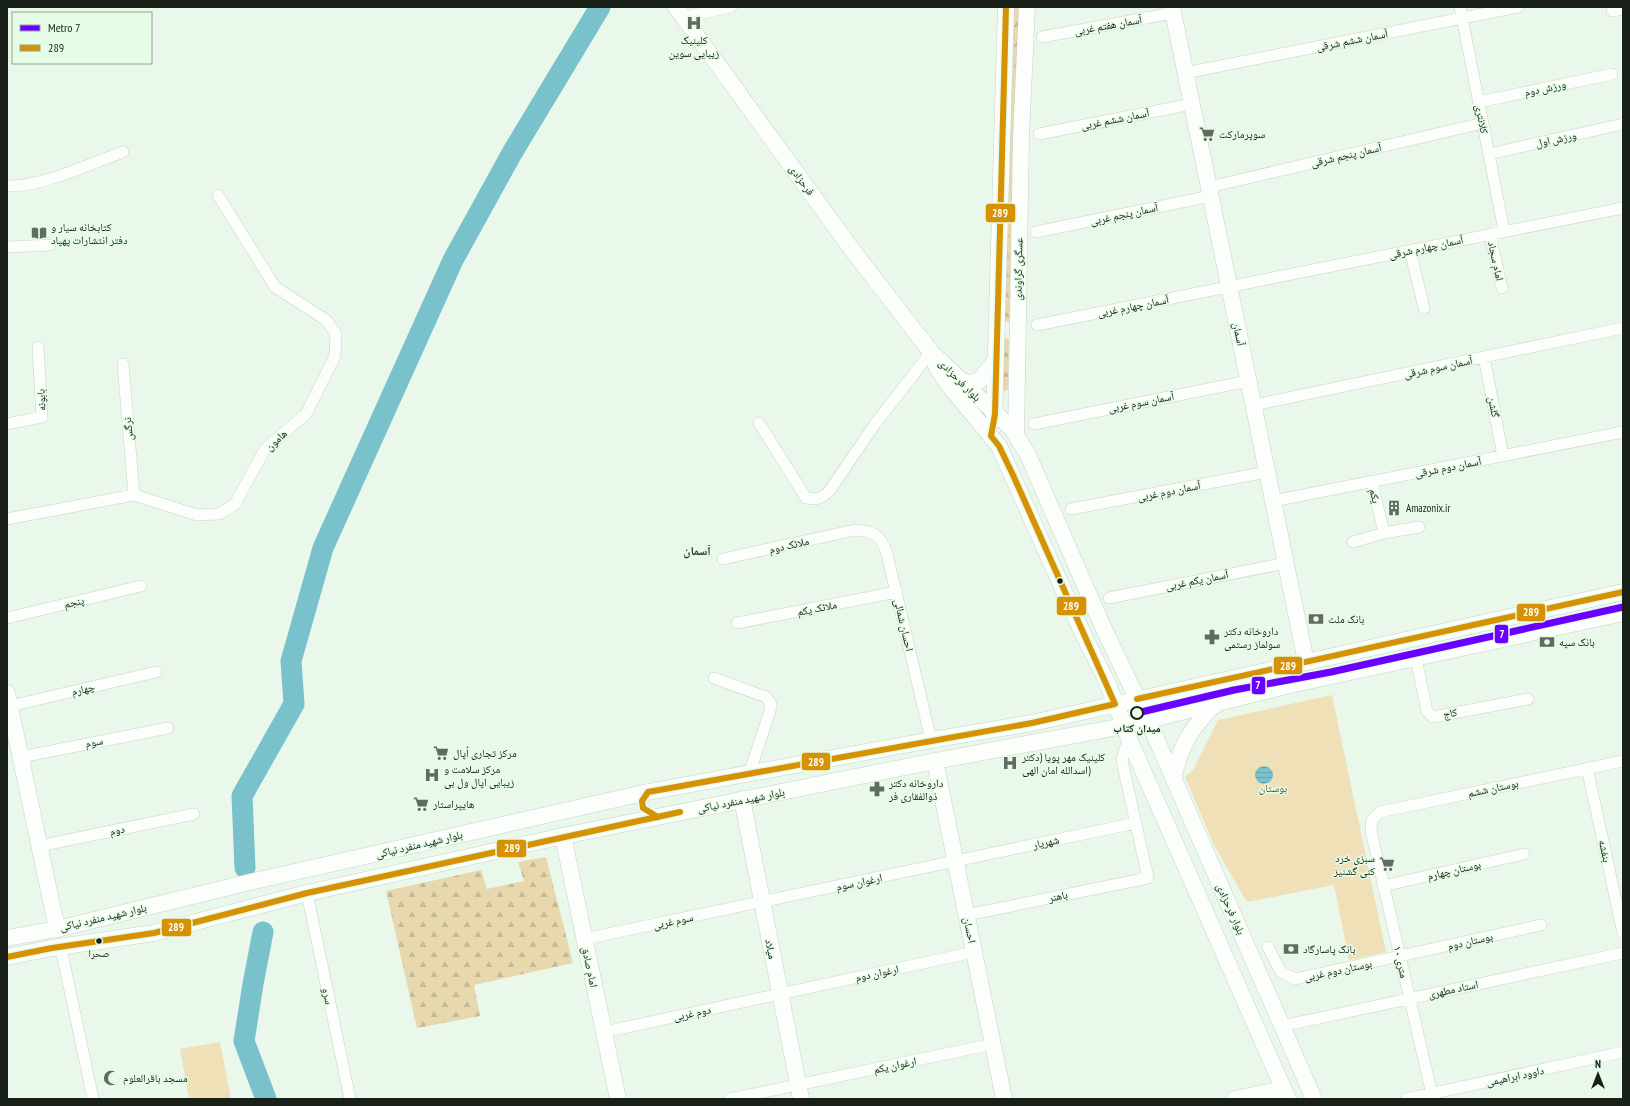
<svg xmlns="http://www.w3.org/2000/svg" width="1630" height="1106" font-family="'PT Sans Narrow','Noto Naskh Arabic',sans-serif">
  <defs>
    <pattern id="forest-firs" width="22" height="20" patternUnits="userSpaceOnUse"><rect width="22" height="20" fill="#e8d8ae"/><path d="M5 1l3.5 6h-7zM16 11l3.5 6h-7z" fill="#c6b995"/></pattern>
    <pattern id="water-rules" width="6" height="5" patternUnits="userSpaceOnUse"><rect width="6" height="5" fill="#79c2cc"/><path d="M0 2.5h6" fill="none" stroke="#68a6ae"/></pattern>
  </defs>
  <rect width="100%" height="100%" fill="#eaf7eb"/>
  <!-- green -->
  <path fill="#f0e0b7" d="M1332 695 1386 952 1349 960 1334 885 1247 902 1214 845 1185 777 1193 770 1218 720Z
    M220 1042 231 1099H189L180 1049Z"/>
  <!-- forest -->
  <path fill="url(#forest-firs)" d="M1012 7H1020L1010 314 1009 322 1004 321Z
    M1004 338 1009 339 1008 390 1004 391 1002 390Z
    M546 857 573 963 474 985 480 1016 417 1028 386 891 481 870 487 889 524 881 518 862Z"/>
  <!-- water -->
  <path fill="url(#water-rules)" d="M1255 775a9 9 0 1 1 18 0a9 9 0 1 1-18 0Z"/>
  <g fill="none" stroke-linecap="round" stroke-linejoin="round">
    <!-- river -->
    <path stroke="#79c2cc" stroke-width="21" d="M245 868 242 796 294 704 291 661 323 548 453 260 512 153 600 7
      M263 932 253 984 244 1041 266 1099"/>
    <!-- street casing -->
    <g stroke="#c8d3c9" stroke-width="12">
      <path id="street" d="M1460 7 1504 231
        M1612 11 1623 9
        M684 17 731 7
        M1042 37 1173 13
        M1185 73 1518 7
        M1479 102 1612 74
        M1039 134 1192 104
        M1489 154 1623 124
        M7 186C43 187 89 164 123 152
        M1209 187 1483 123
        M1036 232 1211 196
        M1490 234 1502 288
        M7 247 50 245
        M1410 250 1424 308
        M1037 325 1623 208
        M1484 357 1503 456
        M123 364 134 495
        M1254 405 1623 328
        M759 423 806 498C817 500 823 498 830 490L875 424 931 352
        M7 424 42 417 38 347
        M1034 424 1248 381
        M1372 482 1384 533
        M1273 501 1623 432
        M1071 509 1267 472
        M7 519 134 495 197 515 219 514 235 504 265 449 306 414 335 356 336 334 326 320 275 287 218 195
        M1353 542 1384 533 1419 527
        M723 559 855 530C874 531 881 535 887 554L931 740
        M1109 598 1286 563
        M7 618 141 586
        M737 623 897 592
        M1416 659 1427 711 1433 717 1528 699
        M714 678 766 697 771 704 770 711 749 774
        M10 706 156 672
        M21 757 168 728
        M1587 768 1623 933
        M39 846 194 814
        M1383 886 1524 854
        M307 893 350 1099
        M967 915 1148 878 1122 761 1124 751 1130 741
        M584 939 1136 823
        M1268 947 1281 972 1295 979 1541 925
        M61 948 93 1099
        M1282 1026 1623 953
        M604 1032 974 952
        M730 1099 993 1044
        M1406 1099 1623 1052
        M1433 1099 1371 831 1372 820 1380 812 1623 761"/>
    </g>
    <!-- secondary casing -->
    <g stroke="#c8d3c9" stroke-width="17">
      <path id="secondary" d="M676 7 853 251 931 352 1012 429 1028 455 1103 627 1154 734 1314 1099
        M1172 7 1306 662
        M936 366 950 387 999 446 1083 634 1107 682 1130 741 1288 1099
        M960 380 968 383 979 381 996 360
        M994 420 1006 7
        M1016 435 1021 137 1027 7
        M7 693 57 929
        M935 761 1004 1099
        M1174 777C1179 747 1194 723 1217 703
        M742 799 801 1099
        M563 836 618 1099
        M7 938 57 929 250 882 648 792 931 740 1032 723 1623 592
        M7 957 52 948 154 933 307 893 563 836 935 761 1124 726 1290 685 1623 613
        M1235 1099 1283 1089"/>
    </g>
    <!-- street -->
    <use href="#street" stroke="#fcfefc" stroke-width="11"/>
    <!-- secondary -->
    <use href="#secondary" stroke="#fcfefc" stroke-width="16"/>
    <!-- bus-1 casing -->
    <g stroke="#e5fce6" stroke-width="9">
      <path id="bus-1" d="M1137 699 1623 592
        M658 817 643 808 642 801 648 792 1032 723 1115 704 1013 475 999 446 991 436 995 414 1006 7
        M7 957 52 948 154 933 307 893 680 812"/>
    </g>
    <!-- bus-1 -->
    <use href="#bus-1" stroke="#d69204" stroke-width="6"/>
    <!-- metro-1 casing -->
    <g stroke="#e5fce6" stroke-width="10">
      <path id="metro-1" d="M1137 713 1234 690 1331 672 1623 607"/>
    </g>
    <!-- metro-1 -->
    <use href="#metro-1" stroke="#6a00ff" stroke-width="7"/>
  </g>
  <!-- icons -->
  <defs>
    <g id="hospital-bare" transform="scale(1.2)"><path d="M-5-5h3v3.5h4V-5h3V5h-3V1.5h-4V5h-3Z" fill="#626b62" stroke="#e5fce6" stroke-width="2.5" paint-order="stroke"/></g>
    <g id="supermarket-bare" transform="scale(1.2)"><path d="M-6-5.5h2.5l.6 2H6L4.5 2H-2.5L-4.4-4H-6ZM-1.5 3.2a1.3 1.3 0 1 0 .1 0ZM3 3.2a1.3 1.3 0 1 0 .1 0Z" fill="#626b62" stroke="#e5fce6" stroke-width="2.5" paint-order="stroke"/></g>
    <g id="library-bare" transform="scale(1.2)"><path d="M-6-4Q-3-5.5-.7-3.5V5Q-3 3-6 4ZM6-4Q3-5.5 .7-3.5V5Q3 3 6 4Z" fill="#626b62" stroke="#e5fce6" stroke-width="2.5" paint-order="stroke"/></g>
    <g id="building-bare" transform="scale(1.2)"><path d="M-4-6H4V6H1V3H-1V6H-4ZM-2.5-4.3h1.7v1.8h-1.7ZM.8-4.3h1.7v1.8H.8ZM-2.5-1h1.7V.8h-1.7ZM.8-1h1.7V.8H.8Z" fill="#626b62" stroke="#e5fce6" stroke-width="2.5" paint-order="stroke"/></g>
    <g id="bank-bare" transform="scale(1.2)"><path d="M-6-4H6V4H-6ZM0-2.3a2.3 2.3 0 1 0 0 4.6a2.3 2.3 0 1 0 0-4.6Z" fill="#626b62" stroke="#e5fce6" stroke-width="2.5" paint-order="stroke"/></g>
    <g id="pharmacy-bare" transform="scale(1.2)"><path d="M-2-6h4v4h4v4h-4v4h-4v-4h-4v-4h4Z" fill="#626b62" stroke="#e5fce6" stroke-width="2.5" paint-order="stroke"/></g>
    <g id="mosque-bare" transform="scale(1.2)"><path d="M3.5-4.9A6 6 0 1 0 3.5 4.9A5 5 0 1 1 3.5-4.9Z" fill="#626b62" stroke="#e5fce6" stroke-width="2.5" paint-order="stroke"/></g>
  </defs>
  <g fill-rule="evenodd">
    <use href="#hospital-bare" x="694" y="23"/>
    <use href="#supermarket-bare" x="1207" y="134"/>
    <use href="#library-bare" x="39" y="233"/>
    <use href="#building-bare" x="1394" y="508"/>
    <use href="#bank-bare" x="1316" y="619"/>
    <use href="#pharmacy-bare" x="1212" y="637"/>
    <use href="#bank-bare" x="1547" y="642"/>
    <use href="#supermarket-bare" x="441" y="753"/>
    <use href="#hospital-bare" x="1010" y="763"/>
    <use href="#hospital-bare" x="432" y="775"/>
    <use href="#pharmacy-bare" x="877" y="789"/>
    <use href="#supermarket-bare" x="421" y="804"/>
    <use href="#supermarket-bare" x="1387" y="864"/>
    <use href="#bank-bare" x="1291" y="949"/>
    <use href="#mosque-bare" x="111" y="1078"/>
  </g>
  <!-- markers -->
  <g fill="#182018" stroke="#e5fce6" stroke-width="1.5">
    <circle cx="1060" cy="581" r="3.5"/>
    <circle cx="99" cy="941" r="3.5"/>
  </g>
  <circle fill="#e5fce6" stroke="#182018" stroke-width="2" cx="1137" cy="713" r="6"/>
  <g text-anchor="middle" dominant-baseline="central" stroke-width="3" stroke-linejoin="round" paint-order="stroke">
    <!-- bus labels -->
    <g font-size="10" fill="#182018" stroke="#e5fce6">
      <text x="99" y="953">صحرا</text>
    </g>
    <!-- street labels -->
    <g font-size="11" fill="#182018" stroke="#e5fce6">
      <text transform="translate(1108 25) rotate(-10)">آسمان هفتم غربی</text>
      <text transform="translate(1352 40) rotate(-11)">آسمان ششم شرقی</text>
      <text transform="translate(1545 88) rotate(-12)">ورزش دوم</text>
      <text transform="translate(1115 119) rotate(-11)">آسمان ششم غربی</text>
      <text transform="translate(1482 119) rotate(79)">کلانتری</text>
      <text transform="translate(1556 139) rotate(-12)">ورزش اول</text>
      <text transform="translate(1346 155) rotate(-13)">آسمان پنجم شرقی</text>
      <text transform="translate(802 180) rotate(54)">فرحزادی</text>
      <text transform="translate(1124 214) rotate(-12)">آسمان پنجم غربی</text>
      <text transform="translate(1426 247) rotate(-12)">آسمان چهارم شرقی</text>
      <text transform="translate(1496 261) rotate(78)">امام سجاد</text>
      <text transform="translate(1018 269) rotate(-89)">عسگری گراوندی</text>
      <text transform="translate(1133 306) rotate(-11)">آسمان چهارم غربی</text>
      <text transform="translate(1239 334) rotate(78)">آسمان</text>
      <text transform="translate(1438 367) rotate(-12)">آسمان سوم شرقی</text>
      <text transform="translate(960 380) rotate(45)">بلوار فرحزادی</text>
      <text transform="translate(41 400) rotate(-93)">بابونه</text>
      <text transform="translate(1141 402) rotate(-11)">آسمان سوم غربی</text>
      <text transform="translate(1494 407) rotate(79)">گلشن</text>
      <text transform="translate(128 429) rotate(-95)">نرگس</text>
      <text transform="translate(276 440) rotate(-43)">هامون</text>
      <text transform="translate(1448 467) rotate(-11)">آسمان دوم شرقی</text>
      <text transform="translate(1169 491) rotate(-11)">آسمان دوم غربی</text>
      <text transform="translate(1375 496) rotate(77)">یکم</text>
      <text transform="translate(789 545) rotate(-13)">ملائک دوم</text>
      <text transform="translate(1197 580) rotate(-11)">آسمان یکم غربی</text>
      <text transform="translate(74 602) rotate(-13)">پنجم</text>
      <text transform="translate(817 608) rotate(-11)">ملائک یکم</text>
      <text transform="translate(904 625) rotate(77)">احسان شمالی</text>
      <text transform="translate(83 689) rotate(-13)">چهارم</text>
      <text transform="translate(1450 713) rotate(-11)">کاج</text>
      <text transform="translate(94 742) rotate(-11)">سوم</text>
      <text transform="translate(1493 788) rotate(-12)">بوستان ششم</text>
      <text transform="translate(741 800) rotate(-11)">بلوار شهید منفرد نیاکی</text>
      <text transform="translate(117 830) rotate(-12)">دوم</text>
      <text transform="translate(1046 842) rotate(-12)">شهریار</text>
      <text transform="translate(419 844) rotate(-13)">بلوار شهید منفرد نیاکی</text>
      <text transform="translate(1605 851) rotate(78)">بنفشه</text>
      <text transform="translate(1454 870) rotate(-13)">بوستان چهارم</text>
      <text transform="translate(859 882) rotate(-12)">ارغوان سوم</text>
      <text transform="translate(1058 896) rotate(-12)">باهنر</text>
      <text transform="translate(1231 909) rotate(66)">بلوار فرحزادی</text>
      <text transform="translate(103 917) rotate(-13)">بلوار شهید منفرد نیاکی</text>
      <text transform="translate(673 921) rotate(-12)">سوم غربی</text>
      <text transform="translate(970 930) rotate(79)">احسان</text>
      <text transform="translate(1470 941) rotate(-13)">بوستان دوم</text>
      <text transform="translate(771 949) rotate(79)">میلاد</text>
      <text transform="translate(1401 962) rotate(77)">۱۰ متری</text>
      <text transform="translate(590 967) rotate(78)">امام صادق</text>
      <text transform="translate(1338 970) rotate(-12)">بوستان دوم غربی</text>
      <text transform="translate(877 973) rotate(-12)">ارغوان دوم</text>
      <text transform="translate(1453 989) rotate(-12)">استاد مطهری</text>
      <text transform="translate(328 996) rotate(78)">سرو</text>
      <text transform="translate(692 1013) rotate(-12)">دوم غربی</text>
      <text transform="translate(895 1065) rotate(-12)">ارغوان یکم</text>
      <text transform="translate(1515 1076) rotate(-12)">داوود ابراهیمی</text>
    </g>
    <!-- poi labels -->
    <g font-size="11" fill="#182018" stroke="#e5fce6" text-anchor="start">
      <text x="694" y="40" text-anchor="middle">کلینیک<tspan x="694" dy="13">زیبایی سوین</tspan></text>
      <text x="1219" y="134">سوپرمارکت</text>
      <text x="51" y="227">کتابخانه سیار و<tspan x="51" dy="13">دفتر انتشارات پهپاد</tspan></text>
      <text x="1406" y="508">Amazonix.ir</text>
      <text x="1328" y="619">بانک ملت</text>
      <text x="1224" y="631">داروخانه دکتر<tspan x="1224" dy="13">سولماز رستمی</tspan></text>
      <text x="1559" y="642">بانک سپه</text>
      <text x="453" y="753">مرکز تجاری اُپال</text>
      <text x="1022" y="757">کلینیک مهر پویا (دکتر<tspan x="1022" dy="13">اسدالله امان الهی)</tspan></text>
      <text x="444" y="769">مرکز سلامت و<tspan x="444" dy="13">زیبایی اپال ول بی</tspan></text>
      <text x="889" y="783">داروخانه دکتر<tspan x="889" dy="13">ذوالفقاری فر</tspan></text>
      <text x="433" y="804">هایپراستار</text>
      <text x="1375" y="858" text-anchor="end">سبزی خرد<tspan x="1375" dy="13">کنی گشنیز</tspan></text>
      <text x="1303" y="949">بانک پاسارگاد</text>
      <text x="123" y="1078">مسجد باقرالعلوم</text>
    </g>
    <!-- stop labels -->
    <g font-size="11" font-weight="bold" fill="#182018" stroke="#e5fce6">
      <text x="1137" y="728">میدان کتاب</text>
    </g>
    <!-- park labels -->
    <g font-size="11" fill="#6b4f1e" stroke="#e5fce6">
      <text x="1273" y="788">بوستان</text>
    </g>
    <!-- neighbourhood labels -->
    <g font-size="12" font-weight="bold" fill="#2a3c2b" stroke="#e5fce6">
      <text x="697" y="550">آسمان</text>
    </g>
  </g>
  <g stroke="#e5fce6" stroke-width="1.5">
    <rect x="985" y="203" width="31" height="20" rx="4" fill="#d69204"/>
    <rect x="1056" y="596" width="31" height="20" rx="4" fill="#d69204"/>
    <rect x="1516" y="603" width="30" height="19" rx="4" fill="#d69204"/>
    <rect x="1494" y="624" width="15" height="20" rx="4" fill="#6a00ff"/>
    <rect x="1273" y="656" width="30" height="19" rx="4" fill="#d69204"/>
    <rect x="1251" y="676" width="15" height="19" rx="4" fill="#6a00ff"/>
    <rect x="801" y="752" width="30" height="19" rx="4" fill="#d69204"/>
    <rect x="496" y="839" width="31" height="19" rx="4" fill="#d69204"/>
    <rect x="161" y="918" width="31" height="19" rx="4" fill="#d69204"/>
  </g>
  <g font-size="11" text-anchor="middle" font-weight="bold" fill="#fff">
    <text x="1000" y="217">289</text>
    <text x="1071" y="610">289</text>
    <text x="1531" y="616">289</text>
    <text x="1502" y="638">7</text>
    <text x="1288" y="670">289</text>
    <text x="1258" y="689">7</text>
    <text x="816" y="766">289</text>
    <text x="512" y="852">289</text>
    <text x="176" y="931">289</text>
  </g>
  <!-- border -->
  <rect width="1630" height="1106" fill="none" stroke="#182018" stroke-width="16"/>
  <!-- legend -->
  <rect x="12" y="12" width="140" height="52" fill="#e5fce6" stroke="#93a494"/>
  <rect x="20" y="25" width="20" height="6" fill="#6a00ff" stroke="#93a494"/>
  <text x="48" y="32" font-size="12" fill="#182018">Metro 7</text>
  <rect x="20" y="45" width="20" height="6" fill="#d69204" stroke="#93a494"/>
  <text x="48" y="52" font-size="12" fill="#182018">289</text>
  <!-- north arrow -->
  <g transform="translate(1598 1074)" stroke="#e5fce6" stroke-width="3" paint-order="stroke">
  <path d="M0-3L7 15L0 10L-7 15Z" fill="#182018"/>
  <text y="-6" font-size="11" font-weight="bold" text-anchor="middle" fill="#182018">N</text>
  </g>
</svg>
